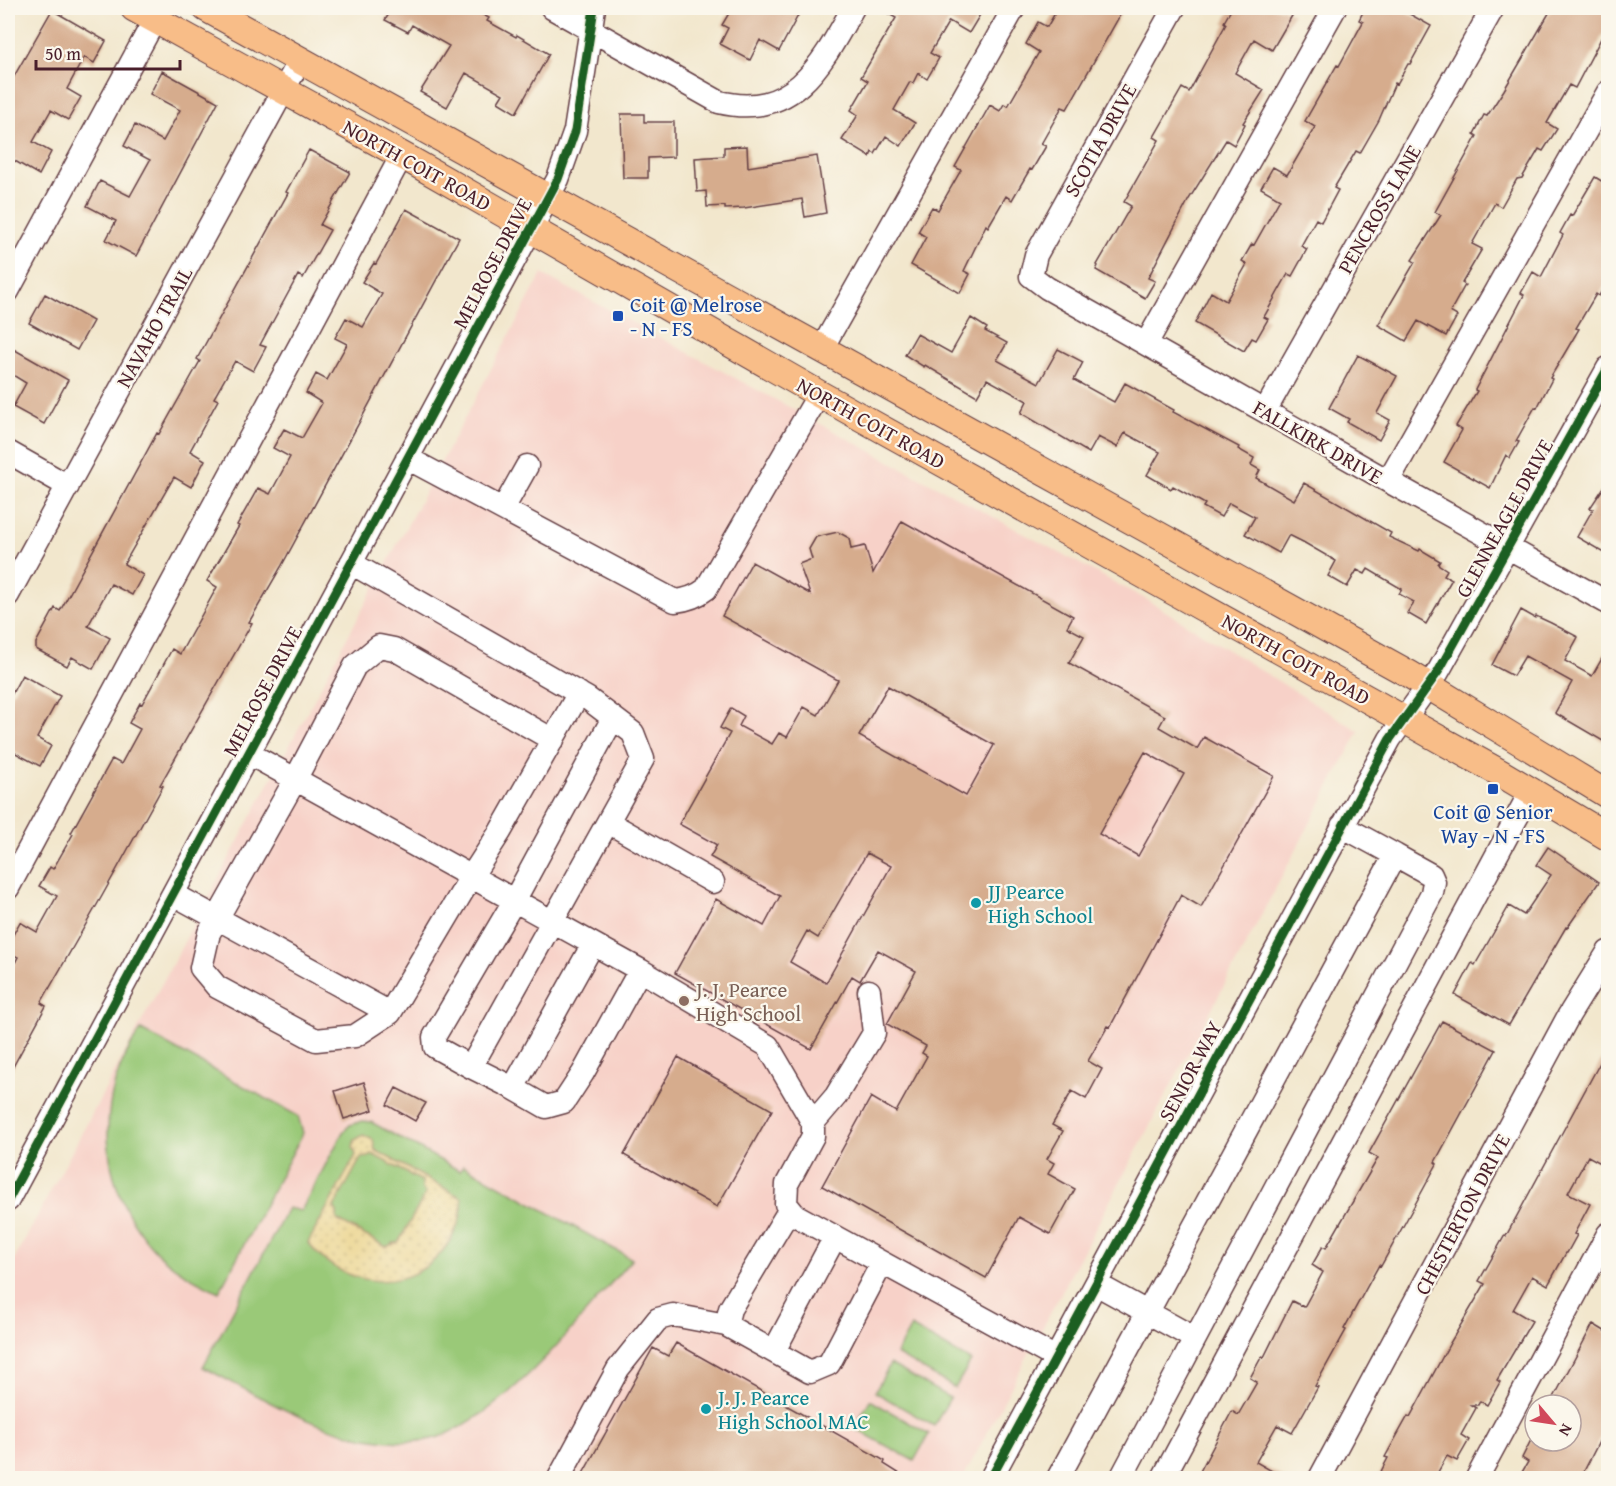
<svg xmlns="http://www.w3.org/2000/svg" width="1616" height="1486" font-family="'Gentium Book Plus',serif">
  <defs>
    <pattern id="sand-dots" width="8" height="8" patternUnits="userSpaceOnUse" patternTransform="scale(1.5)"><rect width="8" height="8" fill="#eeda9e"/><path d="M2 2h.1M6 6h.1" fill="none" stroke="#cebb88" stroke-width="1.8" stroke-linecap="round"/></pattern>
  </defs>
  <rect width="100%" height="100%" fill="#fbf7ec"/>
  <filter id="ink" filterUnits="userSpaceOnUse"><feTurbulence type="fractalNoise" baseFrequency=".0167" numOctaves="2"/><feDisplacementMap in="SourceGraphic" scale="12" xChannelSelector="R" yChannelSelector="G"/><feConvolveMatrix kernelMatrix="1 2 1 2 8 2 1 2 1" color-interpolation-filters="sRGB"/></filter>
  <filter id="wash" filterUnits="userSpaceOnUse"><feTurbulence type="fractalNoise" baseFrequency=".008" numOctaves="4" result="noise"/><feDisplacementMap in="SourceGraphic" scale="24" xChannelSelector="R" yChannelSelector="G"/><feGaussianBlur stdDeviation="1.35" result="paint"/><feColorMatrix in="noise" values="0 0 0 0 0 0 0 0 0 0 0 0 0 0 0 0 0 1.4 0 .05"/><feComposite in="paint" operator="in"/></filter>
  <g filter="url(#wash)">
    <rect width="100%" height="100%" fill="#f2e7cd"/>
    <!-- built -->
    <path fill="#f7d1c8" d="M542 274 1149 601 1359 731 963 1478H8V1271Z"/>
    <!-- green -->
    <path fill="#9ac978" stroke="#727452" stroke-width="1.5" d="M141 1030 298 1116 303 1133 219 1292C194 1280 169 1267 151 1246 97 1186 94 1093 141 1030Z
      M362 1121 371 1122 460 1171 463 1165 632 1259C585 1312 541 1371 483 1413 469 1422 455 1432 439 1437 417 1444 389 1442 366 1438 308 1427 255 1394 203 1367L288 1208 301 1211 343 1132 350 1125Z
      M911 1327 971 1361 955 1388 896 1354Z
      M890 1364 950 1398 934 1426 875 1392Z
      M870 1400 929 1434 914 1461 854 1428Z"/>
    <!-- sand -->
    <path fill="url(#sand-dots)" stroke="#9c7c64" stroke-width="1.5" fill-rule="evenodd" d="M363 1135 373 1140 375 1150 462 1198C463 1214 458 1228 449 1242 415 1296 345 1291 308 1243L356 1155 353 1147 355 1140ZM372 1154 422 1181V1188L426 1193 398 1243H394L386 1247 337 1220V1212L334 1207 361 1158 369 1157Z"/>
    <g id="blocks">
      <!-- building -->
      <path fill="#d6ac8d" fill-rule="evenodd" d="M393 8H470L489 18 487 21 516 37 517 35 549 54 516 113 498 102 503 94 466 73 447 107 420 92 449 46 412 25 408 32 385 20Z
        M732 8H802L779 51 760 40 750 60 720 44 728 28 722 25Z
        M878 8H984L969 33 949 21 930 53 939 58 927 79 918 73 913 83 910 82 894 110 915 123 901 146 886 136 875 154 872 152 870 157 842 140 858 115 851 110 868 81 861 77 896 18Z
        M1058 8H1124L1067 109 1062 107 1041 144 1046 146 1032 170 1030 169 1012 200 1006 196 988 227 986 225 964 271 970 274 960 293 911 265 926 237 918 232 932 207 938 210 961 170 955 167 990 105 1000 111 1004 104 1008 106 1039 52 1026 44 1038 22 1047 27Z
        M1232 8H1281L1293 14 1272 50 1254 39 1235 73 1264 90 1243 123 1245 124 1234 145 1226 140 1189 199 1148 278 1155 281 1145 298 1096 270 1098 266 1097 265 1131 206 1124 202 1159 140 1154 137 1182 88 1189 92 1226 24 1224 22Z
        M1365 8H1399L1431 26 1410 64H1408L1397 84 1395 83 1379 120 1360 153 1356 151 1334 188 1338 190 1321 222 1316 219 1301 246 1307 249 1292 276 1288 274 1264 317 1268 319 1256 340 1252 338 1244 351 1195 323 1211 292 1226 301 1247 264 1242 261 1252 244 1254 245 1280 199 1261 188 1273 167 1287 175 1315 127 1305 121 1337 65 1339 66 1363 22 1359 20Z
        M1552 8H1608V25L1575 88 1569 85 1547 123 1557 129 1543 151 1539 149 1522 178 1517 179 1501 207 1495 203 1472 244 1482 249 1462 283 1465 285 1450 312 1457 316 1446 336 1418 321 1406 341 1378 325 1415 262 1412 260 1441 215 1435 212 1477 136 1474 134 1484 115 1487 116 1504 90Z
        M52 10 106 41 94 63 84 57 67 89 81 97 68 120 51 110 33 142 51 152 39 175 8 157V87Z
        M162 71 218 102 136 256 106 240 116 221 87 206 100 181 130 196 150 160 124 146 135 125 163 141 180 110 150 94Z
        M621 114H644V122H674V157L648 158V178H623Z
        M747 146 748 167 817 156 826 213 805 217 802 199 744 208 725 209V206L707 207 706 191 697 192 695 158 724 156V147Z
        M309 150 350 172 320 225 330 230 303 278 298 275 260 345 266 347 253 371 235 361 214 398 218 400 190 451 205 460 191 487 174 477 124 564 143 575 132 595 111 584 88 626 110 638 93 669 72 657 67 666 36 649V643L55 608 60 611 157 433 159 434 200 361 197 359 288 193 286 192Z
        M1595 177 1608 185V279L1599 296 1596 294 1576 328 1579 329 1550 378 1552 379 1537 408 1535 407 1516 441 1519 442 1510 458 1506 455 1490 488 1444 462 1462 430 1456 426 1477 391 1475 390 1524 295 1521 293 1533 272 1541 277 1563 235 1560 233 1570 215 1572 216Z
        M406 209 459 238 281 567 249 622 252 623 160 785 163 786 102 896 41 1003 46 1006 8 1076V976L18 957 8 952V944L20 922 37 932 57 896 39 886 50 867 53 869 73 834 71 833 112 759 121 764 140 729 129 723 140 703 142 704 172 649 180 654 217 587 207 581 239 526 237 525 258 488 270 494 290 457 273 448 284 429 302 438 322 403 306 393 316 374 327 380 347 344 335 338 346 318 363 327 382 294 362 282 374 263 376 264Z
        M45 294 93 321 77 350 29 323Z
        M971 318 987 328 985 331 1007 343 997 360 1039 383 1058 349 1083 362 1074 380 1114 402 1125 383 1174 410 1173 412 1239 447 1238 449 1254 458 1251 465 1260 470 1256 478 1294 500 1304 483 1391 533 1389 537 1419 551 1420 549 1440 561 1438 564 1447 570 1444 575 1452 579 1426 624 1407 613 1414 602 1399 594 1402 589 1368 569 1365 574 1357 570 1347 587 1328 576 1336 561 1303 542 1289 535 1279 553 1245 534 1255 517 1229 503 1221 517 1203 507 1205 504 1173 486 1171 489 1147 475 1160 452 1125 433 1117 447 1098 437 1089 453 1021 413 1027 401 987 379 977 396 925 365 924 367 905 355 917 334 951 353Z
        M8 346 68 380 44 424 13 407 26 383 8 372Z
        M1358 355 1397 376 1377 413 1390 420 1379 440 1347 422 1349 419 1329 408Z
        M1608 481V555L1577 537 1593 509 1590 508Z
        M902 521 1073 616 1067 627 1084 636 1069 663 1165 716 1159 727 1197 749 1204 737 1274 776 1201 907 1181 895 1110 1027 1108 1026 1088 1061 1102 1069 1086 1099 1072 1091 1052 1125 1063 1131 1047 1159 1054 1163 1048 1174 1075 1189 1050 1234 1019 1217 986 1278 822 1186 871 1097 896 1112 927 1056 922 1053 926 1046 887 1024 916 971 878 950 860 981 852 976 811 1049 675 973 716 899 764 926 780 896 710 857 717 845 679 824 730 733 720 728 731 708 744 716 739 726 772 744 779 733 787 737 804 707 818 715 838 680 722 616 752 562 810 594 799 564 812 559 809 549 816 537 838 532 849 538 851 549 865 546 873 573ZM888 686 994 745 966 796 859 736ZM1145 752 1184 774 1138 856 1099 834ZM867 853 891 866 826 983 790 962 807 931 818 938Z
        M1521 610 1535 618 1536 616 1551 623 1578 637 1565 661 1592 676 1608 648V744L1555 713 1572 682 1525 656 1513 676 1492 665Z
        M22 675 60 696 37 738 51 746 40 766 8 749V701Z
        M1548 847 1599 882 1567 928 1566 927 1509 1025 1455 995 1472 963 1475 965 1509 906 1524 915 1551 875 1536 865Z
        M1442 1021 1496 1050 1435 1162 1437 1164 1407 1219 1381 1266 1379 1265 1344 1329 1346 1330 1315 1386 1318 1387 1292 1433 1277 1425 1256 1462 1286 1479H1196L1232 1411 1238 1415 1257 1382 1250 1378 1262 1356 1264 1357 1292 1301 1304 1307 1323 1272 1312 1265 1323 1246 1326 1248 1378 1158 1369 1153Z
        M1608 1048V1167L1588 1156 1568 1193 1590 1204 1574 1234 1577 1235 1567 1253H1566L1548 1285 1532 1276 1513 1310 1532 1321 1497 1380 1500 1382 1487 1405 1480 1401 1478 1405H1471L1476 1408 1461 1435 1469 1440 1457 1461 1447 1456 1434 1479H1377L1388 1458 1385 1457 1408 1416 1410 1417 1450 1343 1485 1284 1479 1281 1505 1235 1506 1236Z
        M678 1057 772 1110 717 1207 624 1155Z
        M364 1082 373 1110 344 1119 335 1091Z
        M396 1088 426 1103 415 1121 387 1105Z
        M1593 1324 1608 1333V1424L1580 1479H1518L1528 1462 1522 1458 1532 1438 1535 1441H1571V1405H1550Z
        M676 1343 885 1461 884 1464 908 1479H580L653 1348 668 1356Z"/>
    </g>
  </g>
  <g filter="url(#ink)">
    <use href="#blocks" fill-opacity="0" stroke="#633d43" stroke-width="1.5"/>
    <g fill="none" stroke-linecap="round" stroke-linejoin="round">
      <!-- minor casing -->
      <g stroke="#633d43" stroke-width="25">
        <path id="minor" d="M552 8 719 102C794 120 822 64 853 8
          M1174 8 1036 255 1031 276 1047 288 1388 481 1608 603
          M8 291 155 19
          M1146 344 1335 8
          M821 350 1014 8
          M1265 411 1493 8
          M8 452 68 486
          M407 458 675 601C687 600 696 597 706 589L819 394
          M1388 481 1608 92
          M503 509 527 466
          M351 563 587 698 633 733 643 759 471 1067 513 1088 593 944
          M8 595 300 60
          M553 740 394 649 379 646 355 666 295 780 209 933 201 968 217 987 316 1040 355 1036 390 1013 471 877 500 832 579 693
          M248 753 640 970 768 1046 813 1123V1136L787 1184 786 1204 795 1215 1056 1358
          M608 822 713 882
          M1342 826 1395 855
          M8 888 402 155
          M173 894 390 1013
          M471 1067 435 1047 434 1037 514 901 613 718
          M513 1088 546 1107 564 1102 583 1073 640 970
          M813 1123 836 1096 874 1033 869 991
          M8 1200 558 179 575 131 594 8
          M790 1209 730 1309 726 1325 810 1372 829 1364 882 1263
          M1096 1284 1194 1338
          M774 1351 835 1237
          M559 1478 618 1369 658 1319 673 1315 726 1325
          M991 1478 1390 739 1438 672 1608 368
          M1058 1478 1395 855 1431 875 1434 882 1432 893 1121 1478
          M1163 1478 1531 791
          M1320 1478 1569 1015 1608 952
          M1477 1478 1608 1234"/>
      </g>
      <!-- major casing -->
      <g stroke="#633d43" stroke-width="29">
        <path id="major" d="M134 8 412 161 819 394 1502 774 1608 837
          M206 8 1409 674 1608 795"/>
      </g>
      <!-- minor -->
      <use href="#minor" stroke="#fff" stroke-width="22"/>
      <!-- major -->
      <use href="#major" stroke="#f8bd88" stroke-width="27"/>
      <!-- cycleway casing -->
      <g stroke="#fbf7ec" stroke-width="13">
        <path id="cycleway" d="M8 1200 558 179 575 131 594 8
          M991 1478 1390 739 1438 672 1608 368"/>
      </g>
      <!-- cycleway -->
      <use href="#cycleway" stroke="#1b5e20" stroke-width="9"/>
    </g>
  </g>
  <!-- markers -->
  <g fill="#1a4fb4" stroke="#fbf7ec" stroke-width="2">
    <rect x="612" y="310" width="12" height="12" rx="3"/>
    <rect x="1487" y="783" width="12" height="12" rx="3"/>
  </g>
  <g fill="#0f9aa8" stroke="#fbf7ec" stroke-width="2">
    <circle cx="976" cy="903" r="6"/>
    <circle cx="706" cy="1409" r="6"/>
  </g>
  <circle fill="#8d6e63" stroke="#fbf7ec" stroke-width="2" cx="684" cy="1001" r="6"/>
  <g text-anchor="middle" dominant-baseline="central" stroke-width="4.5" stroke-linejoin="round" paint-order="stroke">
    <!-- street labels -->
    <g font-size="21" fill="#4a1f2b" stroke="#fbf7ec">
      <text transform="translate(1100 140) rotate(-61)">SCOTIA DRIVE</text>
      <text transform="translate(417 165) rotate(29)">NORTH COIT ROAD</text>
      <text transform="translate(1379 209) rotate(-60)">PENCROSS LANE</text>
      <text transform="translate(492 263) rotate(-62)">MELROSE DRIVE</text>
      <text transform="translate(154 327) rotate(-61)">NAVAHO TRAIL</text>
      <text transform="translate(871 423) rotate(29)">NORTH COIT ROAD</text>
      <text transform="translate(1318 442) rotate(30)">FALLKIRK DRIVE</text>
      <text transform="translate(1504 518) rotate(-61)">GLENNEAGLE DRIVE</text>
      <text transform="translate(1296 659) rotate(29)">NORTH COIT ROAD</text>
      <text transform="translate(262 691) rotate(-62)">MELROSE DRIVE</text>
      <text transform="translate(1190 1071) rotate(-62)">SENIOR WAY</text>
      <text transform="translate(1462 1214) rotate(-62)">CHESTERTON DRIVE</text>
    </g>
    <!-- transit labels -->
    <g font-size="21" fill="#164399" stroke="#fbf7ec" text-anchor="start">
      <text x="630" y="304">Coit @ Melrose<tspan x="630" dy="24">- N - FS</tspan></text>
      <text x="1493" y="811" text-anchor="middle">Coit @ Senior<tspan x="1493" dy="24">Way - N - FS</tspan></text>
    </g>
    <!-- culture labels -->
    <g font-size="21" fill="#0d838f" stroke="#fbf7ec" text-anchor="start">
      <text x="988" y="891">JJ Pearce<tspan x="988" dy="24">High School</tspan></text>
      <text x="718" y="1397">J. J. Pearce<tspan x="718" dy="24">High School MAC</tspan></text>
    </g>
    <!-- education labels -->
    <g font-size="21" fill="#785e54" stroke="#fbf7ec" text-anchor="start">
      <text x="696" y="989">J. J. Pearce<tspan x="696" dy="24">High School</tspan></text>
    </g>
  </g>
  <!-- margin -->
  <rect width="1616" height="1486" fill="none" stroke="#fbf7ec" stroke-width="30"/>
  <!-- north arrow -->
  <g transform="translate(1553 1423) rotate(119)"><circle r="28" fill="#fbf7ec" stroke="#b4a19f" stroke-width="1.5"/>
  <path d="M0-4.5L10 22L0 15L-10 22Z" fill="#d1495b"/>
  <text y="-9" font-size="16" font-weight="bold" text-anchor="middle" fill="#4a1f2b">N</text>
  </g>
  <!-- scale -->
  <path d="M36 60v9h144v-9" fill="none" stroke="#4a1f2b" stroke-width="3"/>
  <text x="45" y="60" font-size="18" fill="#4a1f2b" stroke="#fbf7ec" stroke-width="4.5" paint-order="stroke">50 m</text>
</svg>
